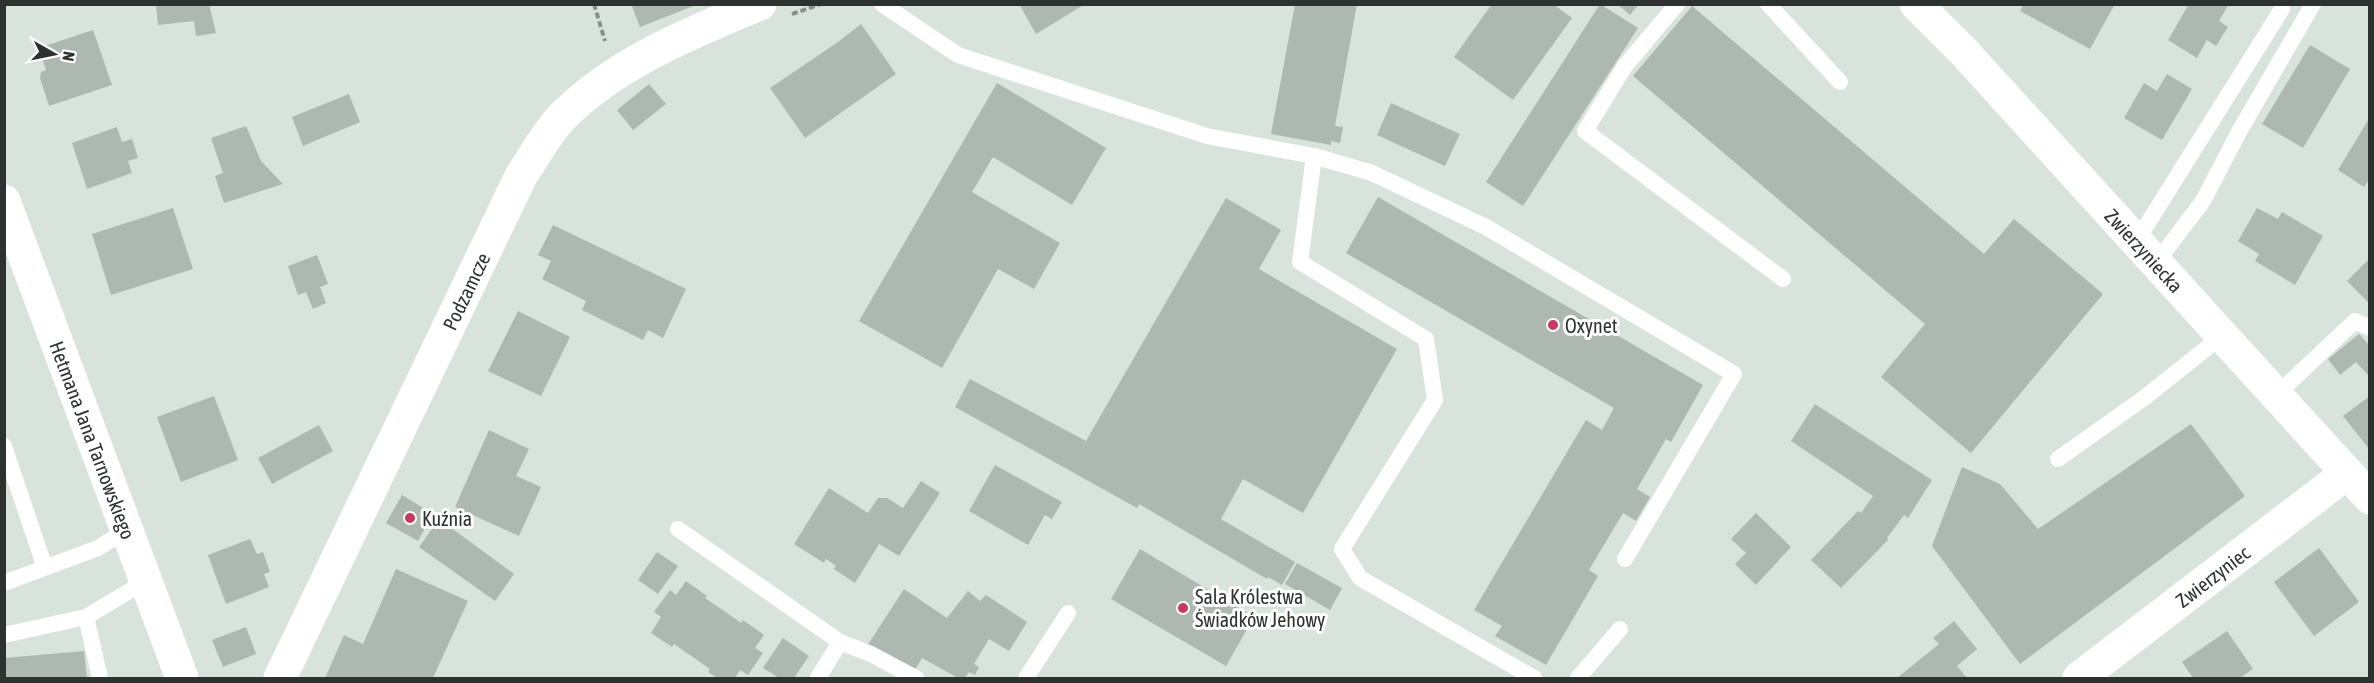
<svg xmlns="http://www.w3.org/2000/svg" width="2374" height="683" font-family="'Asap Condensed',sans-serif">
  <rect width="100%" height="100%" fill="#d8e3dc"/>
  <!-- building -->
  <path fill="#adb8b1" d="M156 4H209L216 33 196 36 194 21 158 25Z
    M631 4H696V5L640 27Z
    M1019 4H1085L1036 34Z
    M1295 4H1357L1335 126 1343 127 1340 143 1331 141V145L1271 134Z
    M1492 4H1553L1572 18 1513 100 1454 57Z
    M1600 4 1638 28 1523 206 1486 182Z
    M1617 4H1639L1630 15Z
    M2024 4H2115L2090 49 2020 11Z
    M2189 4H2229L2219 21 2228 27 2216 46 2207 40 2197 58 2168 40Z
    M1692 6 1984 254 2014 219 2103 294 1971 453 1881 377 1925 324 1633 76Z
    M861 24 896 74 805 138 770 88 838 42Z
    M93 30 112 85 49 106 40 78 41 72 46 70 39 48Z
    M2310 45 2350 69 2303 148 2262 124Z
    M2167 74 2192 89 2162 140 2124 118 2144 83 2157 91Z
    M997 83 1106 148 1072 205 993 157 972 192 1060 243 1034 289 998 269 942 368 859 321Z
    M649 84 666 104 633 130 617 110Z
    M349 94 360 122 303 146 292 117Z
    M1391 103 1460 134 1445 166 1377 135Z
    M2370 117V178L2364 187 2338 170Z
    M246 126 261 161 283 184 224 203 215 176 223 173 211 138Z
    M117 127 122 142 132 139 138 158 128 161 132 173 87 189 72 143Z
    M1378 197 1703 385 1671 442 1666 439 1637 489 1650 497 1636 521 1623 513 1589 570 1598 576 1546 665 1495 636 1502 626 1474 610 1586 420 1602 430 1614 408 1346 253Z
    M1226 198 1281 230 1259 269 1397 349 1303 513 1243 479 1221 519 1295 562 1282 585 1268 577 1267 579 1139 504 1137 508 955 407 970 379 1086 441Z
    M173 208 193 269 111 295 92 234Z
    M2257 208 2278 219 2282 212 2323 236 2295 285 2255 261 2259 254 2238 241Z
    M553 225 686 289 663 338 648 330 643 340 582 310 586 301 542 279 551 261 538 255Z
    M317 255 328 284 320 287 326 303 313 309 306 292 298 295 288 266Z
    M2370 258V304L2347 281Z
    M518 311 570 337 541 396 488 371Z
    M2359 334 2370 346V377L2356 362 2340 375 2328 359Z
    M214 396 238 460 181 482 157 417Z
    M2370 396V450L2343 416Z
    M1815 404 1932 480 1908 518 1904 515 1887 538 1888 540 1841 588 1811 560 1858 511 1861 513 1873 496 1791 441Z
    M2191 424 2245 496 2020 664 1932 546 1962 467 2000 484 2038 529Z
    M319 425 333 451 272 484 258 458Z
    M489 430 529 449 516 476 541 487 519 536 455 507Z
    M995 465 1062 502 1052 519 1045 515 1028 545 969 511Z
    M921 481 940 493 899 556 879 544 855 583 834 569 836 566 826 559 824 563 794 544 829 488 868 513 878 498H887L903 508Z
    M402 495 433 514 418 541 386 523Z
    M1756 513 1791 547 1756 585 1735 564 1746 553 1731 539Z
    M439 519 514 574 495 601 419 547Z
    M250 539 257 554 263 552 270 572 264 574 269 587 226 604 208 555Z
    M2319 548 2359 602 2314 636 2274 582Z
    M1140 549 1254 617 1226 666 1111 599Z
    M657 552 678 566 658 594 638 580Z
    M1297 563 1342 588 1330 610 1285 584Z
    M396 569 468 601 433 678H325L344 635 363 644Z
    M686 581 707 596 705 598 724 611 741 623 743 620 764 635 755 648 763 653 748 675 740 670 735 678H717L708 672 710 669 674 644 672 647 651 633 661 617 654 612 670 590 676 595Z
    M904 589 947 618 968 591 980 601 986 595 1027 622 1009 651 989 639 974 664 979 667 975 675 969 672 965 678H958L922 658 913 673 867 646Z
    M1954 621 1977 649 1957 666 1967 678H1897L1939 644 1933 638Z
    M246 627 256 654 223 667 212 640Z
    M2227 631 2253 669 2240 678H2193L2182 662Z
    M783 638 809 656 794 678H779L763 668Z
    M84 651 87 678H4V658Z"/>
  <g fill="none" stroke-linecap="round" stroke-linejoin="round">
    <!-- path -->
    <path stroke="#88908b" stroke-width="4" stroke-dasharray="6 3" stroke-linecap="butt" d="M594 4 605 41
      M792 14 821 4"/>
    <!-- lane -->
    <path stroke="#fff" stroke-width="16" d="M882 4 958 55 1207 136 1314 156 1372 173 1486 227 1734 374 1625 559
      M1677 4 1625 66 1585 131 1783 279
      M1768 4 1840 82
      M1314 156 1300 262 1426 339 1435 400 1342 549 1360 578 1534 678
      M2136 242 2282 9
      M2156 263 2203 201 2240 130 2313 4
      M2276 395 2355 321 2370 328
      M4 446 45 568
      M2058 459 2144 398 2222 336
      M678 529 840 642
      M4 583 98 548 127 530
      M4 635 86 617
      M100 678 86 617 146 581
      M818 678 840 642 871 654 916 678
      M1026 678 1068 613
      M1578 678 1620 629"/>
    <!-- street -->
    <g stroke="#fff" stroke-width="33">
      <path id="s1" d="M1916 4 1963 51 2370 498"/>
      <path id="s2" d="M280 678 521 176C534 157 547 132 563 116 617 62 691 33 760 4"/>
      <path id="s3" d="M2079 678 2347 473"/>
    </g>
    <!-- secondary -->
    <path stroke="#fff" stroke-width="33" id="s4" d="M4 201 182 678"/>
  </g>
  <!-- markers -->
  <g fill="#c73960" stroke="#fff" stroke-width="2">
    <circle cx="1553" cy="325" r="6"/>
    <circle cx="410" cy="518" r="6"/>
    <circle cx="1183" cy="608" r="6"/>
  </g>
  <g text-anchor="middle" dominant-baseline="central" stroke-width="6" stroke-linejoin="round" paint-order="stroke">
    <!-- street labels -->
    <g font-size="20" fill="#2d312f" stroke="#fff">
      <text stroke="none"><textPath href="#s1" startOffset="336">Zwierzyniecka</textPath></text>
      <text stroke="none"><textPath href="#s2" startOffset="429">Podzamcze</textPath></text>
      <text stroke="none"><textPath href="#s4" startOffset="255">Hetmana Jana Tarnowskiego</textPath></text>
      <text stroke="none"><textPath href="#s3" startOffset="168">Zwierzyniec</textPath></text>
    </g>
    <!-- poi labels -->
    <g font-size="20" fill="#2d312f" stroke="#fff" text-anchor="start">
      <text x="1565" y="325">Oxynet</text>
      <text x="422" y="518">Kuźnia</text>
      <text x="1195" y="596">Sala Królestwa<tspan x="1195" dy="23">Świadków Jehowy</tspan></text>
    </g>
  </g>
  <!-- border -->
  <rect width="2374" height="683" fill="none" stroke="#2d312f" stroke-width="12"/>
  <!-- north arrow -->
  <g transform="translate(54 54) rotate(99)" stroke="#ffffff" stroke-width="4.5" paint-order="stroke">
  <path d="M0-4.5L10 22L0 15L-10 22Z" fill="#2d312f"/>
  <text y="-9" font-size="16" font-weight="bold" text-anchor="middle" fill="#2d312f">N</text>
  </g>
</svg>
